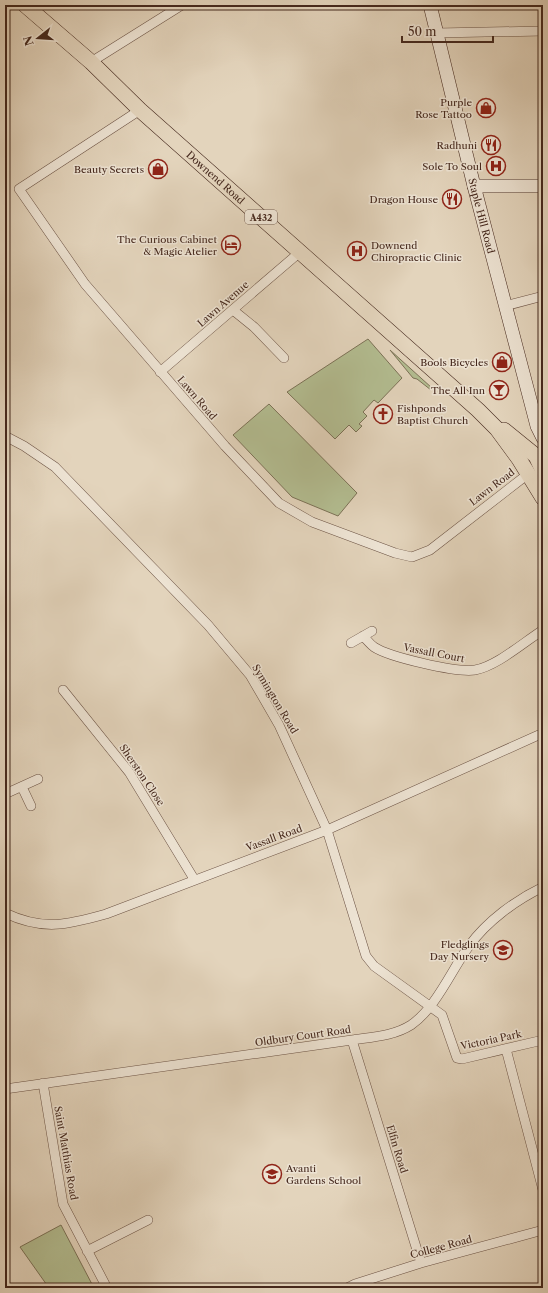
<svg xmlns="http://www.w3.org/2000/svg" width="548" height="1293" font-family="'Libre Caslon Text',serif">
  <rect width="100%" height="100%" fill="#e3d4bc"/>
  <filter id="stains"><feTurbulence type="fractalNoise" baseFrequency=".005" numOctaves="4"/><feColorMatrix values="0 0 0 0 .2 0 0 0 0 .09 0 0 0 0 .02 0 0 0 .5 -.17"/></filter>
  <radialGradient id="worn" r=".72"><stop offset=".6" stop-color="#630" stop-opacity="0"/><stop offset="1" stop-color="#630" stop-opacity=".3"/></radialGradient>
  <!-- green -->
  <path fill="#b3bd91" stroke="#7c7257" d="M368 339 402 378 378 403 374 400 363 412 367 416 359 424 362 426 356 432 349 425 335 439 287 392Z
    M390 350 432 388 431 390 417 379 413 378Z
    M269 404 357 493 338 516 292 497 233 435Z
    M61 1225 94 1288H49L20 1247Z"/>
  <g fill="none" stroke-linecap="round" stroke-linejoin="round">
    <!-- minor casing -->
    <g stroke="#6c5345" stroke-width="10">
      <path id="minor" d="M437 33 543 31
        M91 62 182 5
        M140 110 19 189 85 284 225 446 279 503 312 522 395 553 412 557 430 550 528 474
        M505 306 543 296
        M233 310 254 327 284 358
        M160 372 300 252
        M5 436 24 446 55 467 208 625 250 675 279 725 327 830 366 956 374 966 442 1015 457 1058 462 1059 543 1040
        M363 636C367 640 370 644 374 647 389 657 457 673 475 670 497 666 524 642 543 630
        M351 643 372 631
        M63 690 129 772 194 879
        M22 787 31 806
        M5 794 38 779
        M5 913C43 931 67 925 106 914L327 830 543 733
        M352 1040 421 1263
        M506 1049 543 1190
        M43 1083 63 1204 107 1288
        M5 1089 352 1040C372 1037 394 1036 411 1025 436 1008 452 969 469 946 487 921 516 900 543 887
        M87 1251 148 1220
        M347 1288 355 1284 421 1263 543 1230"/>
    </g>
    <!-- secondary casing -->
    <g stroke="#45281d" stroke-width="14">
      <g id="secondary">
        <path id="s1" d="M430 5 474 186 537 426 543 438"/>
        <path d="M474 186H543"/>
      </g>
    </g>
    <!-- primary casing -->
    <g stroke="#45281d" stroke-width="16">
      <g id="primary">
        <path id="s2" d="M25 5 91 62 140 110 478 410 497 429 519 459 543 498"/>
        <path d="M504 430 536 456 543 471"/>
      </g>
    </g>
    <!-- minor -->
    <use href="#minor" stroke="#ede3d3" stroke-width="9"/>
    <!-- secondary -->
    <use href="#secondary" stroke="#ede3d3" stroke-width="13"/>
    <!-- primary -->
    <use href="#primary" stroke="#e3d4bc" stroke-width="15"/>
  </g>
  <!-- icons -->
  <defs>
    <g id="shop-ring" transform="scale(1)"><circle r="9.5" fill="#ede3d3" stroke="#8f2418" stroke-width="1.5"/><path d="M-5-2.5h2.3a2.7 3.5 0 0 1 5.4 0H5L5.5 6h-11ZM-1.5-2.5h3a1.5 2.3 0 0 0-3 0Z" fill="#8f2418"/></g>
    <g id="restaurant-ring" transform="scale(1)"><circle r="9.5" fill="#ede3d3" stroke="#8f2418" stroke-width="1.5"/><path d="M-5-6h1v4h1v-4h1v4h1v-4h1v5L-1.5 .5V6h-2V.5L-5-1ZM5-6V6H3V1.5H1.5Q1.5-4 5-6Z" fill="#8f2418"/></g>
    <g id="hospital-ring" transform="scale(1)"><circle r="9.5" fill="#ede3d3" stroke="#8f2418" stroke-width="1.5"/><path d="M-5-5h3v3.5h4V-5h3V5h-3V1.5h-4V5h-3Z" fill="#8f2418"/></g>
    <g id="hotel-ring" transform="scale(1)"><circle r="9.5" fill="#ede3d3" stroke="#8f2418" stroke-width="1.5"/><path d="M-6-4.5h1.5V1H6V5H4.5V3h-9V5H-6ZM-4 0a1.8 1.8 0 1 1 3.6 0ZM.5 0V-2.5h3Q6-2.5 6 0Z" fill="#8f2418"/></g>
    <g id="bar-ring" transform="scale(1)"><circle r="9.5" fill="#ede3d3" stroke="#8f2418" stroke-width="1.5"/><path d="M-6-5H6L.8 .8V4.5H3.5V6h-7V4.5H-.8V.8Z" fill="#8f2418"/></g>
    <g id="church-ring" transform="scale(1)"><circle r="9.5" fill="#ede3d3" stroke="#8f2418" stroke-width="1.5"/><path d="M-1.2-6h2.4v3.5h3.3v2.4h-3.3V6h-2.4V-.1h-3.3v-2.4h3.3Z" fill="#8f2418"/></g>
    <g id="school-ring" transform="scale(1)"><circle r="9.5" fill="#ede3d3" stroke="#8f2418" stroke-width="1.5"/><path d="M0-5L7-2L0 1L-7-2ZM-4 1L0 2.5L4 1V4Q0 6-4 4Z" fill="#8f2418"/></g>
  </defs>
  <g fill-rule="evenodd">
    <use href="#shop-ring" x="486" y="108"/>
    <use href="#restaurant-ring" x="491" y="145"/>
    <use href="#hospital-ring" x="496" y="166"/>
    <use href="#shop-ring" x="158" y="169"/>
    <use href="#restaurant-ring" x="452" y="199"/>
    <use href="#hotel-ring" x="231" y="245"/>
    <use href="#hospital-ring" x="357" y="251"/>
    <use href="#shop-ring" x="502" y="362"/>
    <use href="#bar-ring" x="499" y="390"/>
    <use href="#church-ring" x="383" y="414"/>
    <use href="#school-ring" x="503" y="950"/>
    <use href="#school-ring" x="272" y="1174"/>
  </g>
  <g text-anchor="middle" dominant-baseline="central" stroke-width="3" stroke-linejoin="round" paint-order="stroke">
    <!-- shield labels -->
    <rect fill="#ede3d3" stroke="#776054" stroke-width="1" x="245" y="210" width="32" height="14" rx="3"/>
    <g font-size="9" font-weight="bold" fill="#45281d">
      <text x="261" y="217">A432</text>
    </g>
    <!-- poi labels -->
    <g font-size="10" fill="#45281d" stroke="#ede3d3" text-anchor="end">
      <text x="472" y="102">Purple<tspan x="472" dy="12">Rose Tattoo</tspan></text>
      <text x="477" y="145">Radhuni</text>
      <text x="482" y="166">Sole To Soul</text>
      <text x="144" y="169">Beauty Secrets</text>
      <text x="438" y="199">Dragon House</text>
      <text x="217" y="239">The Curious Cabinet<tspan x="217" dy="12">&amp; Magic Atelier</tspan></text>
      <text x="371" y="245" text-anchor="start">Downend<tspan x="371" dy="12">Chiropractic Clinic</tspan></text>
      <text x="488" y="362">Bools Bicycles</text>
      <text x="485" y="390">The All Inn</text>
      <text x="397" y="408" text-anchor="start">Fishponds<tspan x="397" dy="12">Baptist Church</tspan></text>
      <text x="489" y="944">Fledglings<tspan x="489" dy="12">Day Nursery</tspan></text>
      <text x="286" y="1168" text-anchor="start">Avanti<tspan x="286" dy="12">Gardens School</tspan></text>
    </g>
    <!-- street labels -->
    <g font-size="10" fill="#45281d" stroke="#ede3d3">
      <text stroke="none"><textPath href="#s2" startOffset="257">Downend Road</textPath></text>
      <text stroke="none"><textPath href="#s1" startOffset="217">Staple Hill Road</textPath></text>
      <text transform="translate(223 304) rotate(-41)">Lawn Avenue</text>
      <text transform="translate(197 398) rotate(49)">Lawn Road</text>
      <text transform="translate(492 487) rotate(-37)">Lawn Road</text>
      <text transform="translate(434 653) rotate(11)">Vassall Court</text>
      <text transform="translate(275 699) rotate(59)">Symington Road</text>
      <text transform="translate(142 775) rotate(56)">Sherston Close</text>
      <text transform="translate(274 838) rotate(-20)">Vassall Road</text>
      <text transform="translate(303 1036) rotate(-8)">Oldbury Court Road</text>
      <text transform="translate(491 1040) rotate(-12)">Victoria Park</text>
      <text transform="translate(397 1149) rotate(73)">Elfin Road</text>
      <text transform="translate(66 1153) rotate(80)">Saint Matthias Road</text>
      <text transform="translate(441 1247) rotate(-15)">College Road</text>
    </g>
  </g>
  <!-- margin -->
  <rect width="548" height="1293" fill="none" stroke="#e3d4bc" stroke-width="20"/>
  <rect x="6" y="6" width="536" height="1281" fill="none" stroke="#45281d" stroke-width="2"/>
  <rect x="10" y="10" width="528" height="1273" fill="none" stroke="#45281d"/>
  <!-- north arrow -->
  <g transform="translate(38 38) rotate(253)" stroke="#ede3d3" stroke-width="3" paint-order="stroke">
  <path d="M0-3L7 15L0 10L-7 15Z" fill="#45281d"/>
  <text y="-6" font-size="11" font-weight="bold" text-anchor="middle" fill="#45281d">N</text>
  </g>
  <!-- scale -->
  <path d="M402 36v6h91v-6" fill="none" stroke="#45281d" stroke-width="2"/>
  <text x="408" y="36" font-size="12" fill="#45281d" stroke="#ede3d3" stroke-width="3" paint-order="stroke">50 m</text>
  <rect width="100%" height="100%" filter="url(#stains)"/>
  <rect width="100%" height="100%" fill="url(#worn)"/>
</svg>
